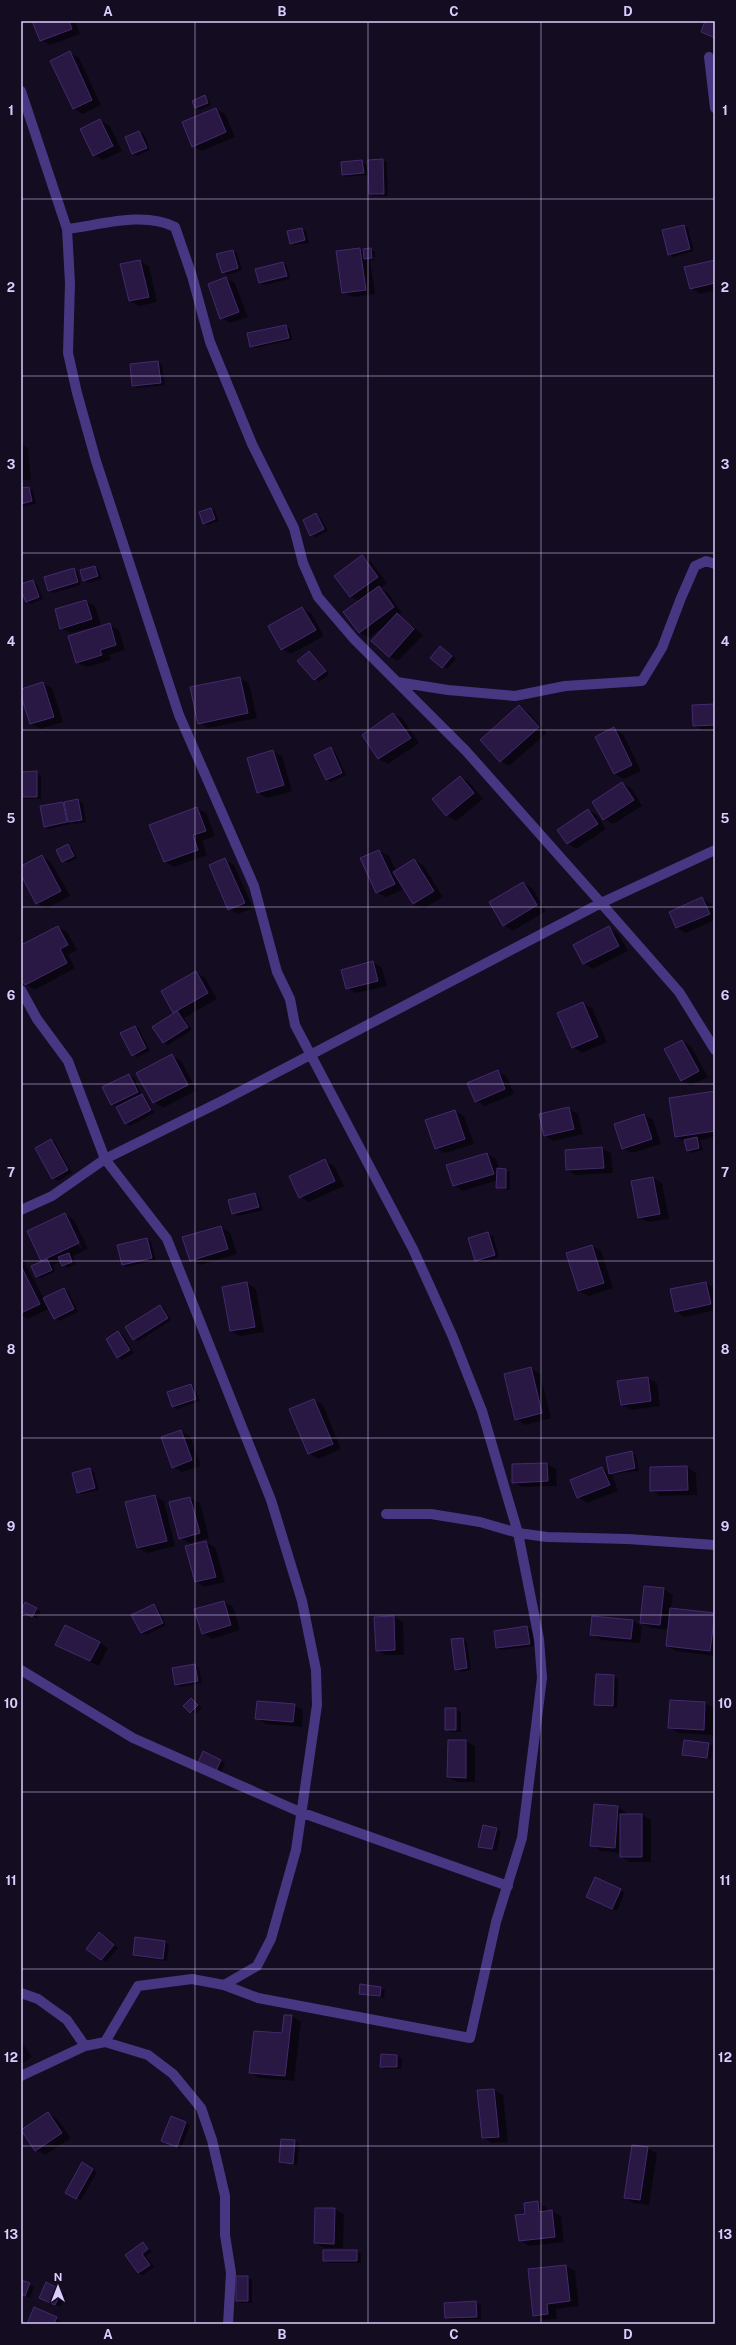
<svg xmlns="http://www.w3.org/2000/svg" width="736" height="2345" font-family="'Public Sans',sans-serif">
  <rect width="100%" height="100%" fill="#140c21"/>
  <!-- shadow -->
  <path fill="#0007" fill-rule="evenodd" d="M33 21H75L80 34 50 45 41 40Z
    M70 53 79 58 101 105 83 114 74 109Z
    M205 97 209 99 211 105 200 110 196 107Z
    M216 109 225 114 235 137 202 151 193 146Z
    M100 120 110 126 122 151 103 160 94 155Z
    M139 132 144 134 150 150 137 156 133 153Z
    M382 160 387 162 388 196H374L370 194Z
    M362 161 366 164 368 175 347 177 343 175Z
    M684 226 688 228 694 251 673 257 669 254Z
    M302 229 306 231 309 243 295 245 291 243Z
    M360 249 364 251 370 249 375 252V257H370V259H376L370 261 375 294 353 297 343 292Z
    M233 251 237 253 242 270 227 275 223 272Z
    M140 261 149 266 157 302 139 306 130 301Z
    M715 261V290L700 294 691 288Z
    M283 263 287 266 290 279 264 285 260 283Z
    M226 278 235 283 248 317 230 323 221 318Z
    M286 326 290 329 292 340 255 348 251 346Z
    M158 362 162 365 165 385 138 388 133 385Z
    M21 444 28 448 31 480H21Z
    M28 488 33 490 36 504 21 507V489Z
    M211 509 215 511 219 521 208 525 204 523Z
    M316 514 320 517 328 531 316 537 311 535Z
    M362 557 371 562 387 583 380 588 388 593 402 613 399 615 423 635 398 661 389 656 386 625 369 638 359 632V601L351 597 336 576Z
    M95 567 99 570 102 579 88 583 84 580Z
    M73 569 78 572 81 585 53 593 49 590Z
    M32 581 37 584 43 599 31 604 27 602 21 586Z
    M86 601 95 606 101 625 71 633 61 628Z
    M302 608 311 613 324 636 291 654 282 649Z
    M110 625 119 630 125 650 109 655 111 660 86 667 76 662Z
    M440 647 456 659 447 669 431 658Z
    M309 652 329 674 319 682 298 661Z
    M240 678 249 683 257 718 208 728 199 723Z
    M43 683 52 688 63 722 40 729 31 724 21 690Z
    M715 705V730L703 731 694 725Z
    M519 706 528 712 547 733 509 766 500 761Z
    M394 714 403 719 419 743 388 764 379 759 363 735Z
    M614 728 623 734 641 771 624 779 614 774Z
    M331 749 335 751 346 775 331 782 327 780Z
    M273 751 282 756 292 791 268 798 258 793 248 758Z
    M36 772 41 775V799H21V773Z
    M460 777 469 782 483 799 456 821 447 816 434 799Z
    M622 783 632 789 642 806 613 824 604 819Z
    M78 800 83 803 86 822 74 824 70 822 71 824 49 829 45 826 63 803 66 805Z
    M197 808 206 813 215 836 202 841 207 855 174 867 165 862Z
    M588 810 597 815 606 829 576 849 567 843Z
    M68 845 72 848 77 858 68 863 63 861Z
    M379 851 389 856 396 871 414 860 423 865 443 897 423 909 413 904 404 889 386 897 376 892 361 859Z
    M42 856 51 862 70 896 46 909 37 903 21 873V867Z
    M225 860 234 865 253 908 238 914 229 909Z
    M523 883 532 888 546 911 513 931 503 925Z
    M702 898 711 904 715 912V920L686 933 677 928 670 912Z
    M58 927 67 932 77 950 68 955 75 968 35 990 25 984 21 976V946Z
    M609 928 618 933 628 951 593 969 584 963Z
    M373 962 382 968 387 986 356 993 347 988Z
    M196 972 205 978 217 999 184 1018 192 1030 168 1045 163 1043 175 1013 162 991Z
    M583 1003 592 1008 607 1042 582 1053 573 1047Z
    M135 1027 139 1029 150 1051 137 1057 133 1055Z
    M682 1041 691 1046 708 1077 691 1086 681 1081Z
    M172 1055 181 1061 197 1090 163 1108 153 1102Z
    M497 1071 507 1077 514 1094 485 1106 476 1101Z
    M129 1075 134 1078 142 1095 146 1097 154 1113 130 1126 125 1123 117 1107 112 1104Z
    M715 1092V1137L700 1140 703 1150 692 1153 687 1150 685 1142 676 1137Z
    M568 1108 578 1114 583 1134 554 1141 545 1136 540 1115Z
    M455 1111 464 1116 474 1144 445 1153 436 1148Z
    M644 1115 653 1120 661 1144 632 1153 622 1148Z
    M51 1140 55 1142 72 1173 58 1181 53 1178Z
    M602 1148 611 1153 613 1173 576 1175 567 1170 566 1150Z
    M487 1154 496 1159 499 1169 510 1172V1190L497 1188 498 1180 463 1191 454 1186Z
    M325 1161 334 1166 344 1186 309 1202 300 1197Z
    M653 1178 662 1183 669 1219 648 1222 638 1217 632 1182Z
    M255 1195 259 1197 263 1210 238 1216 233 1213Z
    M65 1214 74 1220 88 1249 73 1256 76 1264 67 1268 61 1261 53 1265 55 1272 41 1278 37 1276 44 1262 42 1261ZM68 1221H70L82 1248H80Z
    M221 1227 230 1232 237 1254 200 1265 191 1260Z
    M488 1233 493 1236 499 1257 480 1263 476 1260Z
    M146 1239 151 1241 156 1260 127 1267 123 1265Z
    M592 1246 601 1251 613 1288 589 1296 579 1291 567 1253Z
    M21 1255 44 1299 64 1289 68 1291 78 1312 59 1321 55 1318 50 1308 28 1319 21 1315Z
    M247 1283 256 1289 264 1332 240 1336 231 1331Z
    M706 1283 715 1288V1310L685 1317 675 1311 671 1290Z
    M160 1306 164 1308 171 1320 139 1341 134 1339Z
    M118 1332 123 1335 134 1353 122 1360 118 1357Z
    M531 1368 540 1374 551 1418 525 1425 516 1419Z
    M648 1378 657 1383 660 1406 631 1410 622 1405Z
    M191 1385 195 1388 200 1401 177 1409 173 1407 168 1393Z
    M314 1400 323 1405 341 1449 318 1459 309 1453Z
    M181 1431 190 1436 201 1466 182 1472 173 1467Z
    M631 1452 636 1455 639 1471 612 1474 618 1491 587 1503 578 1497 602 1468 610 1473Z
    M547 1464 556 1469 557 1486 522 1487 513 1482V1465Z
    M687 1467 696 1473 697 1495 660 1496 651 1490Z
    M90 1469 94 1472 99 1490 82 1494 78 1492Z
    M154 1496 164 1501 175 1546 148 1553 138 1548 127 1502Z
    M190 1498 200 1503 209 1538 189 1543 180 1538 171 1503Z
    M205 1542 215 1547 225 1582 205 1587 196 1582 186 1547Z
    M664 1589 673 1595 671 1609 715 1614V1656L676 1651 667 1646 669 1630 651 1628 641 1623Z
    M224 1602 233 1607 240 1630 212 1639 202 1633Z
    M26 1603 41 1611 37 1619 22 1610Z
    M154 1605 158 1608 166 1625 146 1635 141 1632Z
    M394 1617 403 1622 404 1655H386L376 1650Z
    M633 1621 642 1626 640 1643 601 1640 592 1634Z
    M527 1628 532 1630 534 1646 502 1650 497 1648Z
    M463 1639 467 1642 471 1670 461 1672 456 1669Z
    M99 1642 108 1648 99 1666 66 1650Z
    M195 1666 199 1668 202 1683 180 1687 175 1684Z
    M597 1675 614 1676 618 1679 617 1708 600 1706 595 1704Z
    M191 1699 202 1708 195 1714 185 1706Z
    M671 1701 705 1703 714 1708 713 1735 678 1733 669 1727Z
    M294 1705 303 1710 302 1727 266 1724 257 1718Z
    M446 1709H456L461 1712V1732H450L446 1729Z
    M449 1741H466L475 1746V1782H457L448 1777Z
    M709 1744 713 1746 711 1759 688 1757 683 1755Z
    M221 1760 225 1763 220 1775 202 1767Z
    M595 1805 618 1807 627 1813V1815H642L651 1820V1862H630L621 1857V1853L601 1851 592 1845Z
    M496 1829 501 1831 497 1851 480 1846Z
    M596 1879 625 1892 617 1911 592 1899Z
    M104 1936 118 1948 106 1962 87 1948Z
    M136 1939 165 1942 169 1945 167 1961 138 1957 134 1954Z
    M361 1985 385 1990 384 1998 360 1993Z
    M285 2016H292L301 2022 294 2081 259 2078 250 2072 283 2034Z
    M21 2041 32 2057 21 2064Z
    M382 2055 397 2056 402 2058 401 2069H386L381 2066Z
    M494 2090 503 2095 508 2142 492 2143 483 2138Z
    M48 2113 57 2119 71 2138 45 2155 36 2150Z
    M186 2123 190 2125 181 2149 162 2141Z
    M295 2141 299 2144 297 2165 284 2164 280 2162Z
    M633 2146 648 2148 657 2154 649 2205 634 2203 625 2198Z
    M82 2164 97 2172 81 2200 66 2192Z
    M538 2202 547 2208 548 2212 552 2211 561 2216 564 2242 529 2246 520 2240 526 2214Z
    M335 2209 344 2214 343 2248H325L316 2243Z
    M143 2243 152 2252 146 2256 154 2267 143 2275 139 2273 126 2255Z
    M356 2251 361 2254V2263H328L324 2260Z
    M566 2266 575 2271 579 2306 556 2309 557 2319 544 2320 534 2315Z
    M248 2277 252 2280V2303H241L237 2301Z
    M21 2281 34 2287 30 2298 21 2294Z
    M46 2284 66 2294 60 2307 44 2300Z
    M476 2302 481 2305V2319L451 2320 446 2318V2304Z
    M35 2308 61 2321 60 2324H28Z"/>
  <!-- building -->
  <path fill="#291843" stroke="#44296f" d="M32 21H69L72 29 40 41Z
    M705 21H715V38L701 32Z
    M70 51 92 100 73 109 50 61Z
    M205 95 208 103 195 108 192 101Z
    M216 108 226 132 192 147 182 122Z
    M100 119 113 146 93 156 80 129Z
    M139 131 147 148 132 154 125 137Z
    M383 159 384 194H369L368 160Z
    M362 160 364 173 342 175 341 162Z
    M684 225 690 249 668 255 662 230Z
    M302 228 305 240 290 244 287 231Z
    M360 248 366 290 342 293 336 251Z
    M371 248 372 258 364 259 363 249Z
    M233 250 238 268 222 273 216 254Z
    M140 260 149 297 129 301 120 264Z
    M715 260V283L690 289 684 267Z
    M283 262 287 276 259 283 255 269Z
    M226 277 239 312 220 319 208 284Z
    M286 325 289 338 250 347 247 333Z
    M158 361 161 383 132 386 130 364Z
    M29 487 32 501 21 504V488Z
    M211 508 215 519 203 524 199 512Z
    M316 513 324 529 310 536 303 520Z
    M362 555 378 577 350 597 334 576Z
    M95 566 98 576 83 581 80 570Z
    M74 568 78 582 48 591 44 577Z
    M33 580 39 597 26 602 21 591V584Z
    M379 586 394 607 359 633 343 612Z
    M86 600 92 619 60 629 55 609Z
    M302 607 316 630 281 650 268 626Z
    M397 613 414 629 389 657 371 641Z
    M110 623 116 645 100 650 102 655 76 663 68 636Z
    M440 646 452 656 442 668 430 658Z
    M309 651 326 671 314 680 297 661Z
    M240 677 248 713 198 724 190 687Z
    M43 682 54 717 30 724 21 696V689Z
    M715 704V725L693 726 692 705Z
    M519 705 539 727 500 762 480 740Z
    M393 713 411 738 378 759 362 735Z
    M614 727 632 765 614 774 595 737Z
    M331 747 342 773 326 780 314 755Z
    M273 750 284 785 257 793 247 758Z
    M37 771V797H21V772Z
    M460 776 474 793 446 816 432 799Z
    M622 782 634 800 603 820 592 802Z
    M78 799 82 820 68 822 64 802Z
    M63 802 67 822 44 827 40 806Z
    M197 807 206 831 193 835 198 850 164 862 149 825Z
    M588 809 598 824 567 844 557 830Z
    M68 844 74 856 62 862 56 850Z
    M379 850 395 884 376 893 360 858Z
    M42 855 61 891 36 904 21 875V866Z
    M225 858 245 903 228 910 209 865Z
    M414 859 434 891 413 904 393 872Z
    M523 882 537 905 503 926 489 902Z
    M702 897 710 914 676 928 669 912Z
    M58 926 68 945 60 949 67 963 25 985 21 978V945Z
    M609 926 619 946 583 964 573 945Z
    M373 961 378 981 346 989 341 970Z
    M196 971 208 993 173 1013 161 991Z
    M583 1002 598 1037 572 1048 557 1013Z
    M177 1011 188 1027 163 1043 152 1027Z
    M135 1026 146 1048 132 1056 120 1033Z
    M682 1040 699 1071 681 1081 664 1049Z
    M172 1054 188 1085 153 1103 136 1073Z
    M498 1070 505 1089 475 1102 467 1083Z
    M129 1074 138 1092 111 1105 102 1087Z
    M715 1091V1131L675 1137 669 1098Z
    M142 1094 151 1110 125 1124 116 1107Z
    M569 1107 574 1129 544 1136 539 1114Z
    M455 1110 465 1139 435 1149 425 1120Z
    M644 1114 652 1139 622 1149 614 1124Z
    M697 1137 699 1148 687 1151 684 1140Z
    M51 1139 68 1170 52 1179 35 1148Z
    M602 1147 604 1168 566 1170 565 1150Z
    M487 1153 494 1174 453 1186 446 1165Z
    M325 1159 335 1181 299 1198 289 1176Z
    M497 1168 506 1169V1188H496Z
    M653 1177 660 1214 638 1218 631 1181Z
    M255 1193 259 1207 232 1214 228 1200Z
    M65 1213 79 1243 41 1261 27 1231Z
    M221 1226 228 1249 190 1261 182 1237Z
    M488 1232 495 1255 475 1261 468 1238Z
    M147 1238 152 1258 122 1265 117 1245Z
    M592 1245 604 1283 578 1291 566 1253Z
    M69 1253 72 1262 62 1266 58 1257Z
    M47 1259 52 1270 36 1277 31 1266Z
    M21 1266 40 1304 21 1313Z
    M247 1282 255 1327 230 1331 222 1287Z
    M706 1282 711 1304 675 1312 670 1289Z
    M64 1288 74 1309 54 1319 43 1298Z
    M160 1305 168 1318 133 1340 125 1327Z
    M118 1331 130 1350 117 1358 106 1339Z
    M531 1367 542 1413 515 1420 504 1374Z
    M648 1377 651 1401 621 1405 617 1381Z
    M191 1384 196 1399 172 1407 167 1392Z
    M314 1399 333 1444 308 1454 289 1409Z
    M181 1430 192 1460 172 1468 161 1437Z
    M632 1451 635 1468 609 1474 606 1457Z
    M547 1463 548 1481 512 1483V1464Z
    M687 1466 688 1490 650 1491V1467Z
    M602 1467 610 1485 577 1498 570 1480Z
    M90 1468 95 1488 77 1493 72 1473Z
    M155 1495 167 1541 137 1548 125 1502Z
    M190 1497 200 1533 179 1539 169 1502Z
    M206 1541 216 1577 195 1582 185 1546Z
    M644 1586 664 1588 660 1625 640 1623Z
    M224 1601 231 1625 202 1634 194 1609Z
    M25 1602 37 1608 32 1617 21 1611Z
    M154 1604 163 1623 141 1633 131 1615Z
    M670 1608 715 1613 710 1651 666 1646Z
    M394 1616 395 1650 376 1651 374 1617Z
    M592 1616 633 1620 631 1639 590 1635Z
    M65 1625 100 1642 90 1661 55 1645Z
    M527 1626 530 1644 496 1648 494 1631Z
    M463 1638 467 1668 455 1670 451 1639Z
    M195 1664 198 1681 175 1685 172 1668Z
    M596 1674 614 1675 613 1706 594 1705Z
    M191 1698 198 1705 190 1713 183 1706Z
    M670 1700 705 1702 704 1730 668 1728Z
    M257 1701 295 1704 293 1722 255 1719Z
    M445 1708H456V1730H445Z
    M448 1740H466V1778L447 1777Z
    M684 1740 709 1743 707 1758 682 1755Z
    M203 1751 221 1760 215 1773 197 1765Z
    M594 1804 618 1806 615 1848 590 1846Z
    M620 1814H642V1857H620Z
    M483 1825 497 1828 492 1849 478 1847Z
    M595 1877 621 1889 612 1909 586 1897Z
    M99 1932 114 1945 101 1960 86 1949Z
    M135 1937 165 1941 163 1959 133 1955Z
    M360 1984 381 1987 380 1996 359 1994Z
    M284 2015H292L285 2076 249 2073 254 2031 282 2033Z
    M381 2054 397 2055V2067H380Z
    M494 2089 499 2137 482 2138 477 2090Z
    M48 2112 62 2133 35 2151 21 2130Z
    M171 2116 186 2122 177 2147 161 2141Z
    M281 2139 295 2140 293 2164 279 2162Z
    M632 2145 648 2147 640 2200 624 2198Z
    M82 2162 93 2169 76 2199 65 2193Z
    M538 2201 539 2212 552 2210 555 2237 519 2241 515 2215 525 2214 524 2203Z
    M315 2208H335L334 2244 314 2243Z
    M143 2242 148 2249 142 2254 150 2265 138 2273 125 2255Z
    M323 2250H357V2261H323Z
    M566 2265 570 2301 547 2304 548 2314 533 2316 528 2269Z
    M236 2276H248V2301H236Z
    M21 2280 30 2283 25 2296 21 2294Z
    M46 2282 62 2290 55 2305 39 2298Z
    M476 2301 477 2317 445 2318 444 2303Z
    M34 2307 57 2317 54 2324H27Z"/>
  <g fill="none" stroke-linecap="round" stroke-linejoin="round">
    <!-- street -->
    <path stroke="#473682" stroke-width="10" d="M709 57 715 108
      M21 91 67 229C101 225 143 211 175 227L192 276 210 342 252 444 294 528 303 563 318 597 354 639 466 751 601 903 679 992 715 1050
      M67 229 70 283 68 353 77 393 96 461 179 715 254 886 277 972 290 999 295 1025 413 1249 452 1335 482 1411 518 1533 539 1639 542 1678 522 1838 496 1922 470 2038 258 1998 224 1985
      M397 682 448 690 515 696 565 686 642 681 662 648 681 598 695 566 706 561 715 564
      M21 990 37 1019 68 1061 105 1159 167 1239 271 1500 302 1601 316 1670 317 1705 296 1850 271 1939 257 1966 224 1985 192 1979 138 1986 105 2042
      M21 1210 52 1196 105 1159 224 1100 601 903 715 850
      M386 1514H431L480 1522 518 1533 547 1537 628 1539 715 1545
      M21 1670 133 1738 300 1812 508 1886
      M21 1993 38 1999 67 2020 85 2046 105 2042 148 2055 173 2074 201 2108 212 2140 225 2196V2235L231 2273 228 2324
      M21 2076 85 2046"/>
  </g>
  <!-- grid -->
  <path fill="none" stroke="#dccdff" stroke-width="1" stroke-opacity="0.55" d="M195 21V2324M368 21V2324M541 21V2324M21 199H715M21 376H715M21 553H715M21 730H715M21 907H715M21 1084H715M21 1261H715M21 1438H715M21 1615H715M21 1792H715M21 1969H715M21 2146H715"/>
  <!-- border -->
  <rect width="736" height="2345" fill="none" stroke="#140c21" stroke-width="44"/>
  <!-- north arrow -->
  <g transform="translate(58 2287)" stroke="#140c21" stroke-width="3" paint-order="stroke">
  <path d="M0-3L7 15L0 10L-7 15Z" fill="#dccdff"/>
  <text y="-6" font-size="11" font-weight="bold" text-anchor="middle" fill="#dccdff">N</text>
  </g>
  <rect x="22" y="22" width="692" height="2301" fill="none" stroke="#dccdff" stroke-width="1.5"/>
  <g font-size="13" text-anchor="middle" font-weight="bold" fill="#dccdff">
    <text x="108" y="16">A</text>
    <text x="282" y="16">B</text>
    <text x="454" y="16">C</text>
    <text x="628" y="16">D</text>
    <text x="11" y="115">1</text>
    <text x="725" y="115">1</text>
    <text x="11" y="292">2</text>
    <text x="725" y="292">2</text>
    <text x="11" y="469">3</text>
    <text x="725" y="469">3</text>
    <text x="11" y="646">4</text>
    <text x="725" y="646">4</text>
    <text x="11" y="823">5</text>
    <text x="725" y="823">5</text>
    <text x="11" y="1000">6</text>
    <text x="725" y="1000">6</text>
    <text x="11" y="1177">7</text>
    <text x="725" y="1177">7</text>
    <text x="11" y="1354">8</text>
    <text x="725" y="1354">8</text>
    <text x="11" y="1531">9</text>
    <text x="725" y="1531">9</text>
    <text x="11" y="1708">10</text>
    <text x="725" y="1708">10</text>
    <text x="11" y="1885">11</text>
    <text x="725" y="1885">11</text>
    <text x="11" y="2062">12</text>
    <text x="725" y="2062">12</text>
    <text x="11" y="2239">13</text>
    <text x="725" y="2239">13</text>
    <text x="108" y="2339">A</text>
    <text x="282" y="2339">B</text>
    <text x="454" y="2339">C</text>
    <text x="628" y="2339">D</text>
  </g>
</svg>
